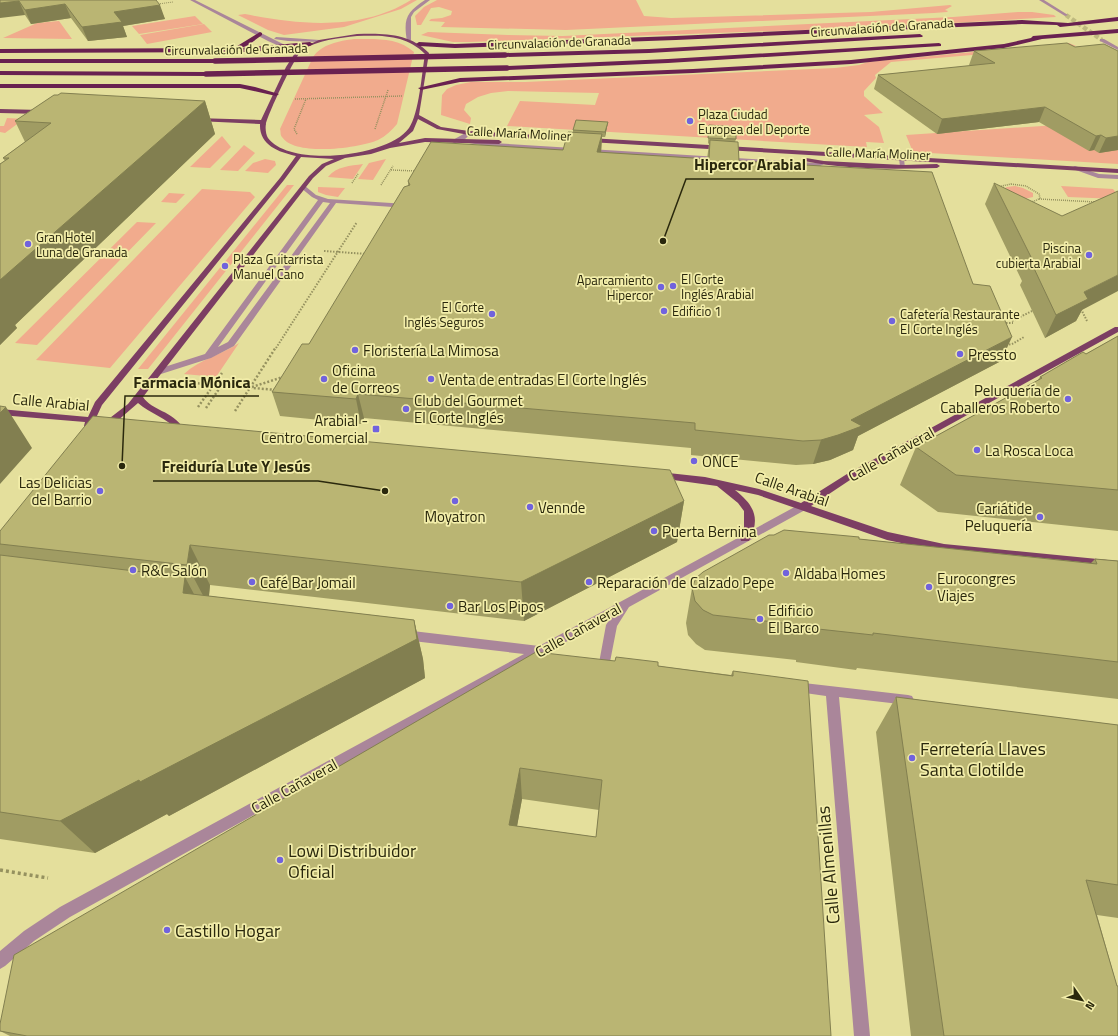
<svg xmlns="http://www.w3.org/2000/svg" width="1118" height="1036" font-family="'Titillium Web',sans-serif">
  <rect width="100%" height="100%" fill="#e4df9c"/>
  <!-- green -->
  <path fill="#f1ab8d" d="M411 0H417L401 9 344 27 284 35 268 30 238 15 245 14C299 25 362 31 411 0Z
    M437 0H636L644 16 671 18 871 12 950 5 952 6 945 10 948 11 947 12 934 13 566 30 441 27 445 22 429 21 431 19 442 18 451 15 452 11 439 7 431 8 421 25H417L415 16 424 7Z
    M1018 12H1032L1054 15 1056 17 883 27 469 42H453L421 35 428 32 508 35 563 36 953 17Z
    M195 16 203 24 139 34 132 26Z
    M59 21 72 39 3 38 37 23Z
    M204 24 212 32 147 44 140 35Z
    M354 39C375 39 398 37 414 52L397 124C392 130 386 136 378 140 360 148 295 157 282 137 280 135 281 132 280 129L313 57C322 44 339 41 354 39Z
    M1069 43 1076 46 891 62 875 75 876 78 864 91V96L883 113 864 115 879 127 884 143 866 142 867 147 507 126 520 101 595 105 599 93 508 91 491 93 478 97 466 104 464 110 471 118 470 124 441 115 442 95 447 89 456 85 471 82H525L835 68 859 65 868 62Z
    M7 118 24 119 5 133 0 132V126H4Z
    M1118 121V164L913 152 906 135Z
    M222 136 231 147 210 168 190 167Z
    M244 145 255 153 238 171 220 170Z
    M265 159 275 161 276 165 268 173 245 171 253 163Z
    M386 159 373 180 358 179 369 163Z
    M363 164 353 179 328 177C337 166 350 166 363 164Z
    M287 185H294L148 369H138Z
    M1015 186 1023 188 1033 193V197L1024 199 1003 189 1007 187Z
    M1061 186 1113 189 1118 195V199L1068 197Z
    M318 187 345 188 338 197 326 195 318 192Z
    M202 189 250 192 255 197 110 368 36 360Z
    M169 193 185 194 176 203 161 202Z
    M137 222 156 223 37 345 15 343Z
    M239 343 216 377 184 374C200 359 221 355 239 343Z"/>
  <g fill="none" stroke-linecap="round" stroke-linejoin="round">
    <!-- minor-tunnel -->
    <path stroke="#bfba7f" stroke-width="4.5" stroke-dasharray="4.5 2.5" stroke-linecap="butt" d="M1066 15 1102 40"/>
    <!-- path-far4 -->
    <path stroke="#95915f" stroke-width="1" stroke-dasharray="1 1" stroke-linecap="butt" d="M158 4 173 2"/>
    <!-- path-far3 -->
    <path stroke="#95915f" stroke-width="1.5" stroke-dasharray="1 1" stroke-linecap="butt" d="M295 99 402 96
      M375 129 388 90
      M297 134 294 129 306 99
      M391 170 416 171
      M352 183 358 174
      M1011 184 1026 186 1039 194 1040 198C1027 207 1009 202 997 192V187Z
      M381 185 393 166
      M1039 199 1096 202"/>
    <!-- path-far2 -->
    <path stroke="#95915f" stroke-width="2" stroke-dasharray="1.5 1.5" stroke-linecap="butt" d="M324 251 367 254
      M1081 309 1087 321
      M1012 321 1032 311
      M1003 323H1013
      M1006 345 1012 344 1024 337
      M276 348 357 222"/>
    <!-- path-far1 -->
    <path stroke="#95915f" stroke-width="2.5" stroke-dasharray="2 2" stroke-linecap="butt" d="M194 383 277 390
      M252 387 283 377
      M198 407 222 373
      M206 408 221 386
      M235 411 276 347"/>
    <!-- path -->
    <path stroke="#95915f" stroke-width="3.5" stroke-dasharray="3 3" stroke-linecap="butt" d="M0 870 48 878"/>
    <!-- minor -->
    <path fill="#aa869a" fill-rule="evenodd" d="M190 0H195L299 52 295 53 268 41Z
      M425 0H430L414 12 411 17V40L407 41C403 18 407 12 425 0Z
      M1039 0H1044L1068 15 1065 16Z
      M276 37 320 40 322 41 320 42 288 41 274 39Z
      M1100 39H1104L1118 47V50L1100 41Z
      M469 131 472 133 465 139 454 143 451 141Z
      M471 140 493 143 817 163 823 161 826 163 818 167 493 147 469 143 468 142Z
      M899 158 904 159 905 168 900 167Z
      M1075 166 1099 174 1118 175V179L1098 178 1073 169V167Z
      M301 186H305L316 195 328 199 407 204 410 206 407 208 336 203 234 346 211 358 161 374H155L154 372 155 370 205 354 318 200 312 197 301 188ZM323 202 330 203 228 342 218 347Z
      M802 503 807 507 805 510 629 607 617 626 609 667 605 668 601 667 599 663 606 625 611 617 70 917 34 941 5 966 0 969V951L24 931 60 907 524 654 404 640 400 638 398 635 400 632 404 630 539 646Z
      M795 682 908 695 912 696 914 700 912 704 908 705 839 697 870 1036H854L826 696 791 691 789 687 791 683Z"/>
    <!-- major -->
    <path fill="#7c3e63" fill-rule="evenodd" d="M357 34C383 33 410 33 429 53L419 115 441 127 469 131 1118 169V173L469 135 437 129 418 119 413 131 399 143 425 138 499 140 502 142 499 144 425 142 390 148 371 154 345 158 326 166 313 178 143 397C152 411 172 410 184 429L183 431H177C167 417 150 414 138 403L108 429 105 430 101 427 104 423H94L91 428 88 429 84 426 85 422 0 415V409L88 417 95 402 280 178 296 156C278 152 259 145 260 124L197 121 194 119 195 118 261 120 286 67 297 50 319 40ZM357 36C382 35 407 35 425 54 422 72 419 114 409 128 389 157 290 168 268 138 266 135 265 128 266 124 267 116 296 54 302 50 318 40 338 38 357 36ZM301 157 334 159 322 164 309 176 128 404 106 421 105 419 96 418 102 405 284 180Z
      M0 109 41 110 44 112 41 114 0 113Z
      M806 158 824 161 903 165 937 164 940 166 937 168C893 169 847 170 804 161V159Z
      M1115 327H1118V332L853 478 811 506 888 532 944 544 1118 561V569L944 552 887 540 758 495 735 490C754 505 761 518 749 541H741L740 538 744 527V511L738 503 717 486 659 478 654 475 659 472 705 477 759 489 801 503 847 474Z"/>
    <!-- highway -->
    <path fill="#692150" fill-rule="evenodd" d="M1118 17V21L1060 27 1057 25 1022 24 676 40 455 48 419 46 416 44 419 42 455 44 676 36 1022 20 1068 23Z
      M1118 29V33L1042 39 1004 48 851 64 693 73 460 82 421 90 418 88 460 78 693 69 851 60 1004 44 1031 38 1033 36Z
      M260 32 262 33V35L247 46 240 48 310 42 313 44 310 46 251 52 0 53V49L234 48Z
      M920 34 923 36 922 37 649 53 505 57 502 55 505 53 649 49Z
      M939 43 941 44V46L668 63 507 70 504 68 507 66 668 59Z
      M0 59H215L218 61 215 63H0Z
      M0 71 206 72 209 74 206 76 0 75Z
      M0 84H240L255 87 279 94 276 96 240 88H0Z"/>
    <!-- highway-bridge -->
    <path stroke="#692150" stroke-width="5.5" d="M215 61 505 55
      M206 74 507 68"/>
  </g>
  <!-- wall -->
  <path fill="#a09c63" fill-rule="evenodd" d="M0 0H156L165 19 123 26 127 37 88 41 71 18 31 24 25 15Z
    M1075 47 1118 51V150L1099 153 1094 150 1089 151 1039 122 937 134 874 89 878 75 971 66 969 65 974 51Z
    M205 101 215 134 15 325 17 328 0 345V164L5 161 3 158 25 142 15 121Z
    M608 122 605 137H602L601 152 707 159 709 144 708 143 709 125 736 139 735 142 739 161 763 166 1001 361 858 436 853 450 830 460 813 464 796 465 691 455V448L364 418 361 424 280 416 272 392 309 344 408 186V181L563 150 573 132V130Z
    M994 183 1082 310 1076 321 1045 338 1020 285 1022 281 985 204Z
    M1118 336V531L938 512 900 485 916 447 1037 381 1040 377 1086 354Z
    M684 501 677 542 524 621 210 585 209 596 414 620 423 659 425 678 169 816 167 814 95 853 0 839V531Z
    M859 539 1091 563 1095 559 1118 561V699L857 668 856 670 796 662V660L705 650 696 644 688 635 686 623 692 588Z
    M658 666 731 675 733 671 831 1036H10L0 1031V1024ZM522 799 599 810 596 837 517 826Z
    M896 697 1118 725V918L1097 915 1117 986 1118 1036H911L876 732Z"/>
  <!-- shaded-wall -->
  <path fill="#827f50" d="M19 1 25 15 0 18V3Z
    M65 4 71 18 31 24 25 10Z
    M160 5 165 19 123 26 127 37 88 41 82 27 114 12Z
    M205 101 215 134 15 325 17 328 0 345V280Z
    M1045 107 1039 122 937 134 942 119Z
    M608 122 605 137V132Z
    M602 134 601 155 597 152Z
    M1101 135 1094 150 1089 151 1096 136Z
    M1118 136V150L1099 153 1106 138Z
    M1118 275V291L1082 310 1076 321 1045 338 1056 315 1084 292Z
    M1012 337 1001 361 858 436 853 450 830 460 813 464 821 440 851 420Z
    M358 394 364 418 361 424 356 399Z
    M6 407 32 448 0 484V413Z
    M684 501 677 542 524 621 521 582Z
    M190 545 210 585 208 605 187 565Z
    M185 577 206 617 183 593Z
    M414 620 423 659 425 678 169 816 167 814 95 853 60 821Z
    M520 768 522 799 512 854 509 825Z"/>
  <!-- building -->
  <path fill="#bab573" stroke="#827f50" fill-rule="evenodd" d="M0 0H156L160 5 114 12 122 22 82 27 65 4 25 10 19 1 0 3Z
    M1067 43 1075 47 1104 44 1118 51V136L1106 138 1101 135 1096 136 1045 107 942 119 878 75 995 63 974 51Z
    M61 93 205 101 0 280V164L9 158H3L51 123 15 121 54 95H58Z
    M576 120 608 122 605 132 573 130Z
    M709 125 736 127V139L708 138Z
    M568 132 602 134 597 152 709 159 710 140 738 142 739 161 759 162 763 166 768 163 932 172 973 284 990 286 1012 337 851 420 862 426 838 435 821 440 803 441 695 430V423L358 394 356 399 272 392 302 344H309L404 187 410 185 408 181 431 142 563 150Z
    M994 183 1062 216 1118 191V275L1084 292 1088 299 1056 315 1031 262 1034 263Z
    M1118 336V490L956 475 916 447 1042 378 1040 377 1083 352 1086 354Z
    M0 406 6 407 0 413Z
    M93 416 670 470 684 501 521 582 190 545 187 565 0 544V531Z
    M784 530 859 537V539L1097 564 1095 559 1118 561V662L873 633V635L809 628V626L713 615 703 610 695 601 692 588 696 578 703 572 769 535H774Z
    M0 555 185 577 183 593 414 620 417 639 140 782 139 780 60 821 0 812Z
    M536 652 615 661 616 657 658 662V666L733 676V671L808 681 831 1036H27L0 1031V1024L14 955ZM520 768 602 780 596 837 509 825Z
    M896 697 1118 725V885L1086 880 1117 986H1118V1036H944Z"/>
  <!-- markers -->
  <g fill="#7163dd" stroke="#f2eda9" stroke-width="1.5">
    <circle cx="690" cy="121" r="4"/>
    <circle cx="28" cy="244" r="4"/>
    <circle cx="1089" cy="255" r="4"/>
    <circle cx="225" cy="266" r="4"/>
    <circle cx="673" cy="286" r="4"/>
    <circle cx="661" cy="287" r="4"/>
    <circle cx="664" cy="311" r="4"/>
    <circle cx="492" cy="314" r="4"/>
    <circle cx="892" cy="321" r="4"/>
    <circle cx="355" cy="350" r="4"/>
    <circle cx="960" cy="354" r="4"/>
    <circle cx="324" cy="379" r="4"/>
    <circle cx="431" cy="379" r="4"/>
    <circle cx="1068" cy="399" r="4"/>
    <circle cx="406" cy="409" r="4"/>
    <rect x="372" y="425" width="8" height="8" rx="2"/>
    <circle cx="977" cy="450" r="4"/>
    <circle cx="694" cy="461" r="4"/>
    <circle cx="100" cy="491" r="4"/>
    <circle cx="455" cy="501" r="4"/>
    <circle cx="530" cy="507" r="4"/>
    <circle cx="1040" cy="517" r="4"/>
    <circle cx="654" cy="531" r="4"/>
    <circle cx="133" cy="570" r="4"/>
    <circle cx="786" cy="573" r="4"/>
    <circle cx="252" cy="582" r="4"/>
    <circle cx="589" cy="582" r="4"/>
    <circle cx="929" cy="587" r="4"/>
    <circle cx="450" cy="606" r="4"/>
    <circle cx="760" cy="619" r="4"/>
    <circle cx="912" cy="758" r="4"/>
    <circle cx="280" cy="860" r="4"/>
    <circle cx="167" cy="930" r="4"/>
  </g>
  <g text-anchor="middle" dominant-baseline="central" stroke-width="3.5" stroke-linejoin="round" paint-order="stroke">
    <!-- far-street labels -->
    <g font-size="13" fill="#2a280d" stroke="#f2eda9">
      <text transform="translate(882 27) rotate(-4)">Circunvalación de Granada</text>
      <text transform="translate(559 42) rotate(-2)">Circunvalación de Granada</text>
      <text transform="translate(236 49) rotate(-1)">Circunvalación de Granada</text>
      <text transform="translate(519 133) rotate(3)">Calle María Moliner</text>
      <text transform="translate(878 153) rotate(2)">Calle María Moliner</text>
    </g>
    <!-- far-poi labels -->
    <g font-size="13" fill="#2a280d" stroke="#f2eda9" text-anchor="start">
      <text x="698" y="114">Plaza Ciudad<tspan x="698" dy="15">Europea del Deporte</tspan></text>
      <text x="36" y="237">Gran Hotel<tspan x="36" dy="15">Luna de Granada</tspan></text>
      <text x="1081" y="248" text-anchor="end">Piscina<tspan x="1081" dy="15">cubierta Arabial</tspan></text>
      <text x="233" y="259">Plaza Guitarrista<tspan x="233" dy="15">Manuel Cano</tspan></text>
      <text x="681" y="279">El Corte<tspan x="681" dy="15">Inglés Arabial</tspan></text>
      <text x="653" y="280" text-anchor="end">Aparcamiento<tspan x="653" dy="15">Hipercor</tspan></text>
      <text x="484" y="307" text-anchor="end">El Corte<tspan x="484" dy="15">Inglés Seguros</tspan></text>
      <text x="672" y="311">Edificio 1</text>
      <text x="900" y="314">Cafetería Restaurante<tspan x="900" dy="15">El Corte Inglés</tspan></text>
    </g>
    <!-- poi labels -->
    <g font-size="15" fill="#2a280d" stroke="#f2eda9" text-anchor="start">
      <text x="363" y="350">Floristería La Mimosa</text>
      <text x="968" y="354">Pressto</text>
      <text x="332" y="370">Oficina<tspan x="332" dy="17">de Correos</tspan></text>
      <text x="439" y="379">Venta de entradas El Corte Inglés</text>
      <text x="1060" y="390" text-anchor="end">Peluquería de<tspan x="1060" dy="17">Caballeros Roberto</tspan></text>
      <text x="414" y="400">Club del Gourmet<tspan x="414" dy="17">El Corte Inglés</tspan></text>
      <text x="368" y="420" text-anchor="end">Arabial -<tspan x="368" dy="17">Centro Comercial</tspan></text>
      <text x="985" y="450">La Rosca Loca</text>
      <text x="702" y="461">ONCE</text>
      <text x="92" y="482" text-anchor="end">Las Delicias<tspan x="92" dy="17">del Barrio</tspan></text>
      <text x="538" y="507">Vennde</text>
      <text x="1032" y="508" text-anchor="end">Cariátide<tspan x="1032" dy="17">Peluquería</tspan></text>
      <text x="455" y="516" text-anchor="middle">Moyatron</text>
      <text x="662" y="531">Puerta Bernina</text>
      <text x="141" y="570">R&amp;C Salón</text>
      <text x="794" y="573">Aldaba Homes</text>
      <text x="937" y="578">Eurocongres<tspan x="937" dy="17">Viajes</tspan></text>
      <text x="260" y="582">Café Bar Jomail</text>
      <text x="597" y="582">Reparación de Calzado Pepe</text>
      <text x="458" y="606">Bar Los Pipos</text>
      <text x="768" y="610">Edificio<tspan x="768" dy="17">El Barco</tspan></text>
    </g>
    <!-- street labels -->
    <g font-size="15" fill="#2a280d" stroke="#f2eda9">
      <text transform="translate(51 402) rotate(5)">Calle Arabial</text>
      <text transform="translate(891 454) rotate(-29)">Calle Cañaveral</text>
      <text transform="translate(792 489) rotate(19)">Calle Arabial</text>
      <text transform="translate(578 630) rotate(-29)">Calle Cañaveral</text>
      <text transform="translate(294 786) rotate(-29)">Calle Cañaveral</text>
    </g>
    <!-- near-poi labels -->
    <g font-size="18" fill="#2a280d" stroke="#f2eda9" text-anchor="start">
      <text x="920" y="748">Ferretería Llaves<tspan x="920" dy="21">Santa Clotilde</tspan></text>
      <text x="288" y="850">Lowi Distribuidor<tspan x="288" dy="21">Oficial</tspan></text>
      <text x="175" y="930">Castillo Hogar</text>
    </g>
    <!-- near-street labels -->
    <g font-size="18" fill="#2a280d" stroke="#f2eda9">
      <text transform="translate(828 865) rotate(-95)">Calle Almenillas</text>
    </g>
  </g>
  <!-- callouts -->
  <path fill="none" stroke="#2a280d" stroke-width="1.5" d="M663 241L686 179H814M122 466L125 396H259M385 491L318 481H153"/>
  <g fill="#2a280d" stroke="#f2eda9" stroke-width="1.5">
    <circle cx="663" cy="241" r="4"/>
    <circle cx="122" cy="466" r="4"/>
    <circle cx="385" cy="491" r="4"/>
  </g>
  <g font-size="16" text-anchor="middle" font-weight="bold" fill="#2a280d" stroke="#f2eda9" stroke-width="3.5" stroke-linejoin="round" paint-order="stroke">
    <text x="750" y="170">Hipercor Arabial</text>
    <text x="192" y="388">Farmacia Mónica</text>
    <text x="236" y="472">Freiduría Lute Y Jesús</text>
  </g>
  <!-- north arrow -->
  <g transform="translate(1082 1000) rotate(124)" stroke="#f2eda9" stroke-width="3" paint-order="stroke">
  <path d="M0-3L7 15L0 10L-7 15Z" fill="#2a280d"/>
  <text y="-6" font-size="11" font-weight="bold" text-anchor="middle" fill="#2a280d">N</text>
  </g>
</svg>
